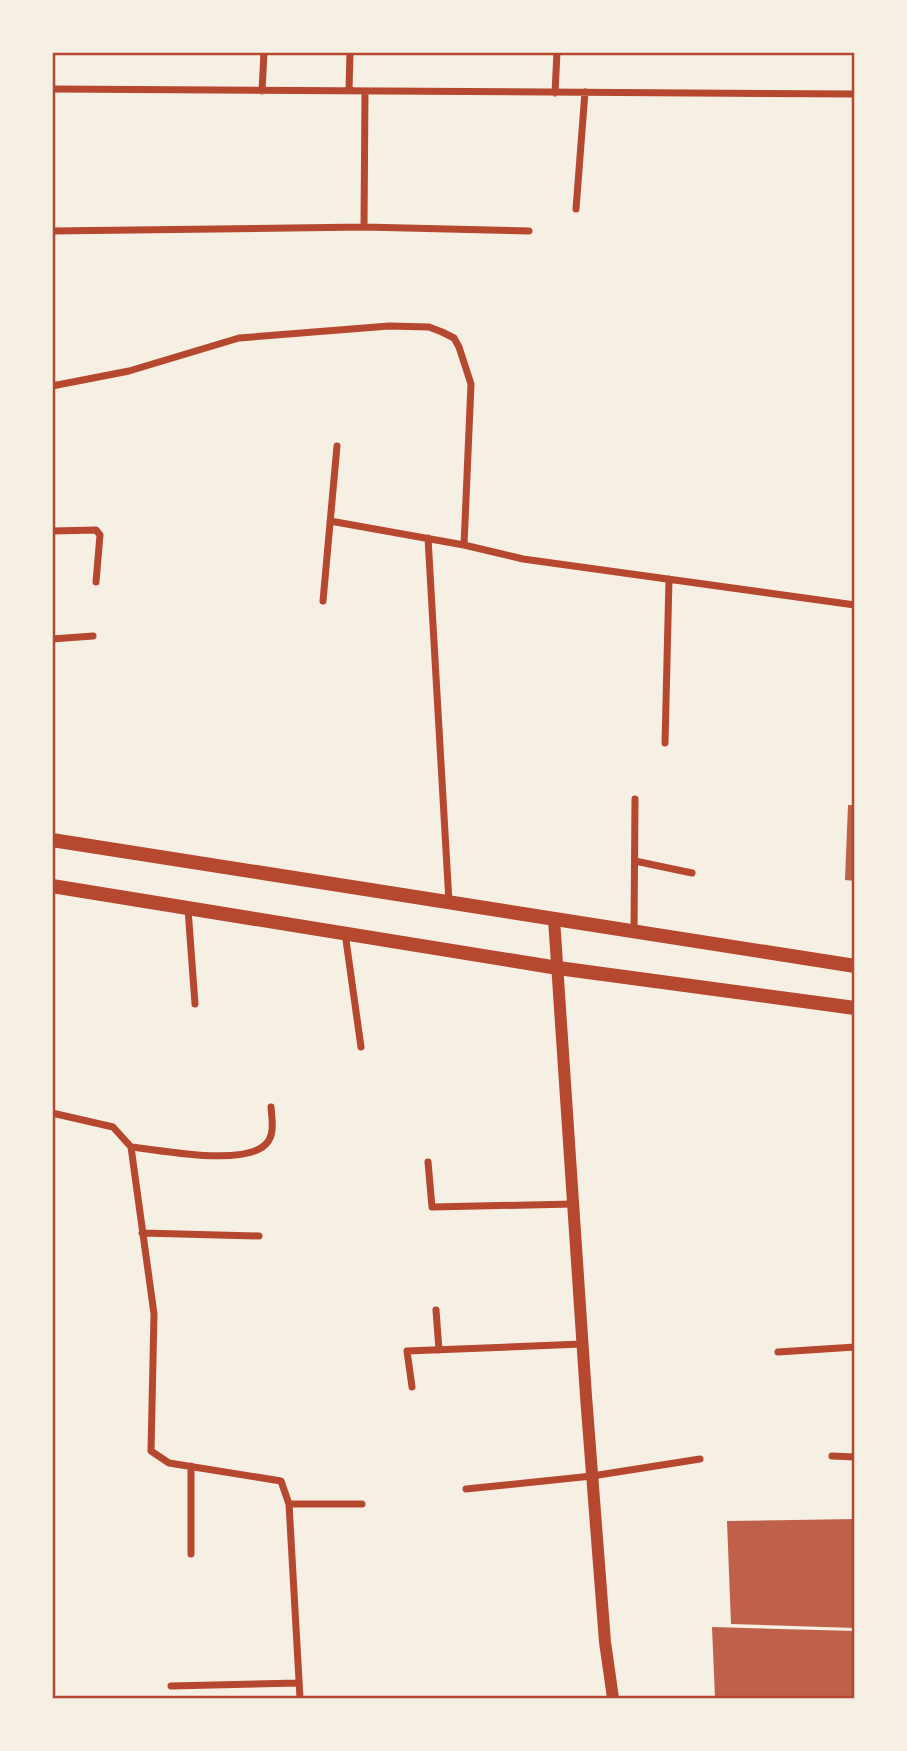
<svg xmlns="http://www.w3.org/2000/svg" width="907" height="1751" font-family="Cabin,sans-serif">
  <rect width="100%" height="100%" fill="#f6efe4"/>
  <!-- building -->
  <path fill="#bf614a" d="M848 805H855V881L845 880Z
    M855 1519V1628L731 1624 727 1521Z
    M712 1627 855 1631V1698H715Z"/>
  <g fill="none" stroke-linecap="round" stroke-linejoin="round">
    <!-- minor -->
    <path stroke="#b5482f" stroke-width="7" d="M52 89 855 94
      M262 91 264 52
      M349 91 350 52
      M555 93 557 52
      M576 209 585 92
      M364 227 365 91
      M52 231 364 227 529 231
      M52 386 129 371 239 338 389 326 429 327 442 332 454 338 459 347 471 384 464 545
      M330 521 464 545 523 559 855 605
      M52 531 96 530 100 535 96 582
      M428 538 449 902
      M323 601 337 446
      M52 639 93 636
      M665 743 669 579
      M635 861 692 873
      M188 909 195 1004
      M634 931 635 799
      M345 933 361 1047
      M52 1113 113 1127 131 1147 154 1314 151 1451 169 1463 281 1481 289 1504 300 1698
      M131 1147C162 1150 244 1167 266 1144 275 1135 272 1119 271 1107
      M428 1162 432 1207 573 1204
      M142 1233 259 1236
      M436 1310 439 1350
      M778 1352 855 1347
      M412 1387 407 1351 582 1344
      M832 1456 855 1457
      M191 1466V1554
      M466 1489 592 1476 700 1459
      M289 1504H362
      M171 1686 298 1683"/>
    <!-- tertiary -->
    <path stroke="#b5482f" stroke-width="12" d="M554 919 586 1396 605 1642 613 1698"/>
    <!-- secondary -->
    <path stroke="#b5482f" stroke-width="14" d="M52 840 855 966
      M52 886 558 968 855 1008"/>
  </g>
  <!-- border -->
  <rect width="907" height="1751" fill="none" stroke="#f6efe4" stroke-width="108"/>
  <rect x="54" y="54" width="799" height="1643" fill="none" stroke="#b5482f" stroke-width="2.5"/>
</svg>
